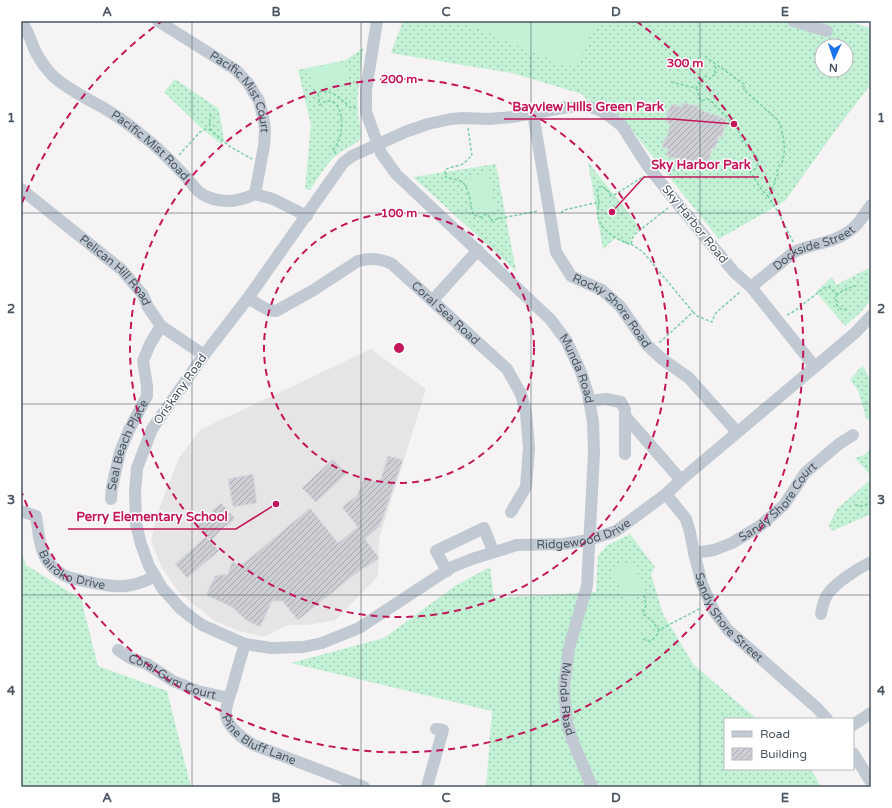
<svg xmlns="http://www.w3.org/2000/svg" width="892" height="808" font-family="'Varela Round',sans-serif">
  <defs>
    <pattern id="grass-dots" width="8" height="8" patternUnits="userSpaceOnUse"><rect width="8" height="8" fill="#c3f1d5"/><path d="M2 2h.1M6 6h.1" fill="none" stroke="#a0c6b0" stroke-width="1.8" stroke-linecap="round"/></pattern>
    <pattern id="building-hatch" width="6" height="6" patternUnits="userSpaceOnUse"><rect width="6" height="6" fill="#cdcfd5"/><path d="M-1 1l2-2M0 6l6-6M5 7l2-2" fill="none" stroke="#a8abb0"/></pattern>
  </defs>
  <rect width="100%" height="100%" fill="#f5f3f3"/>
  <!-- education -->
  <path fill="#e6e4e5" d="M371 349 426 389 379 539 378 576 336 620 307 625H288L264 637 236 630 215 621 197 607 178 591 162 568 151 541 157 515 165 493 179 458 200 430Z"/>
  <!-- grass -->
  <path fill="url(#grass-dots)" fill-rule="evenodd" d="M403 21H848L870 28 871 32V84L835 131 785 201 719 239 621 117 585 98 582 94 512 73 391 53ZM822 46H846V70H822Z
    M363 48C362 69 356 90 358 112 358 119 363 133 360 139 356 146 341 149 333 158 325 167 317 179 310 190L305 189 311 125 298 70 346 60Z
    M175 79 219 109 224 140 221 144 201 128 164 92Z
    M588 162 616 197 640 228 632 236 629 246 615 238 603 249Z
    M496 164 516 271 413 177Z
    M871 267V299L862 311 845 326 816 292 832 277 836 285Z
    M863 366 871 381V422L866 418 858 390 850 380 859 369Z
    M871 448V476L855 458 864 455Z
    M871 479V514L832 531 829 525 837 509Z
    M630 534 655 567 651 574 663 614 694 665 757 719H725V769H811L821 787H486L492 711 291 663 384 638 455 586 490 567 494 598 596 592 598 556 606 546Z
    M21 551 26 565 81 599 98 666 167 691 191 787H21Z"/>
  <!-- garden -->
  <path fill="#c3f1d5" d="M474 21H597L581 57V62L568 67 472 26Z
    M345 62 349 82 313 89 309 68Z
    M488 173 496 210 474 214 466 178Z
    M632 560 646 594 626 602 611 569Z"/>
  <!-- building -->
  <path fill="url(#building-hatch)" stroke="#d7d9de" d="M682 103 698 106 697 109 706 112 726 119 722 137 719 136 715 149 712 148 707 166 687 161 686 165 675 162 677 159 667 156 668 148 662 147 665 138H667L670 124 666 122 667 113 672 104 682 107Z
    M388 456 403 460 380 526 365 539 379 558 365 568 364 567 298 620 282 601H272L260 627 246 620 232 607 206 595 215 576 228 574 232 562 239 565 248 560 310 508 338 543 358 527 342 507 357 496 364 478 380 482Z
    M333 459 346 474 316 502 302 488Z
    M253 474 257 503 233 507 228 479Z
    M221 503 235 518 227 526 226 525 211 540 196 525 207 515V516Z
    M206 537 219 551 187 578 175 564Z"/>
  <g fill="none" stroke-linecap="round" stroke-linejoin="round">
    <!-- path -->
    <path stroke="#7ad0a6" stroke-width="1.5" stroke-dasharray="3 2" stroke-linecap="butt" d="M705 56 717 65
      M671 82 696 88 705 76 710 79 716 73 714 70 717 65 744 84V90L778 120C783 131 787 151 782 162 780 165 778 168 777 171L778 174 775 179 776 181 768 196 778 212 793 242
      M696 88 701 101 707 99 710 100 728 118 739 132 742 140 758 158V164L755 169 750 172C757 180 759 189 768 196
      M210 114 211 117 209 122 211 130 229 146 252 159
      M468 128 472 156C468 158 467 161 464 163 459 167 451 166 445 170V175L446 177C451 179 457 179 462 182 469 187 471 206 473 215L481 217 484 215 487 214 492 220
      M336 154 333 149C344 141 346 102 329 101 325 101 323 102 320 105L318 93 322 91C337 93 339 98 350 107L356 108
      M179 155 200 132 206 129 211 130
      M599 202C599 207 597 212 598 217 600 230 620 242 631 244L633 237 635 234 668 208
      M561 213 564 210 599 202 597 190 599 187H603L608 191 611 196 616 194 644 176
      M491 222 492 220 538 211
      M631 244 643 252 693 312 659 343
      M837 294C834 303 837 312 849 309
      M693 312 697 316 712 322 715 314 719 310 741 291
      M787 315 793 312 824 288 829 287 835 293 837 294 851 287 859 285
      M869 452 871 455
      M855 505 861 506 871 503
      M644 595 646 605 643 614 652 621 659 630
      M643 639 647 641H651L656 636 659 630 701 608"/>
    <!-- minor -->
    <g stroke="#c1cad2" stroke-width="12">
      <path id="s1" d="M21 21C28 30 31 41 35 51 40 60 46 69 53 76 67 89 86 98 102 107 116 115 131 126 144 137 159 148 173 163 186 177 192 183 195 190 202 194 219 204 238 202 255 194L273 199 307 216"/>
      <path id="s2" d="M158 21 236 70 248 83 259 101 263 116 265 129 264 146 255 194"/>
      <path id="s3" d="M377 21 366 90V112L381 153 396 174 550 319 566 340 581 372 588 394 593 422 594 453 587 586 569 648 564 688 567 723 572 739 592 787"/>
      <path d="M793 21 827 31"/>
      <path id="s4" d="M533 113 556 252 571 276 602 290 620 306 647 345 662 359 689 378 737 432"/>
      <path id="s5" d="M21 189 122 270 143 295 148 307 161 326 204 355"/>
      <path id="s6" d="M751 287 794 252C813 243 836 243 852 229 860 223 865 213 871 205"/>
      <path id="s7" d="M248 298 261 306 269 310 276 311 312 291 358 261C371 258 379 258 392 264L507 369 521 394 526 413 529 448 526 487 511 512"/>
      <path d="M433 300 478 250"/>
      <path id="s8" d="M815 367 751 287 734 272 673 198 647 165 622 126 609 116 601 111 593 108 584 106 568 107 512 117 488 119 464 118 451 119 428 124 405 132 352 156 343 163 248 298 204 355 152 429 137 468 135 493 136 524 141 544 149 566 155 576 162 588 180 608 191 617 202 625 245 644 271 648 303 647 322 643 359 628 452 567 472 559 517 545 563 544 589 540 616 531 666 494 681 480 855 333 871 316"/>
      <path d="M589 401 606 399 621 402 625 410V454"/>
      <path d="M625 416 681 480"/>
      <path id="s9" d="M666 494 686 519 690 532 694 553 702 584 714 611 728 630 817 708 827 719"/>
      <path id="s10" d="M111 499 112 487 120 452 129 430 147 396V386L143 361 150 344 161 326"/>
      <path id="s11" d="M21 511 36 516C40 544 40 566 70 578 102 584 124 594 155 576"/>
      <path id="s12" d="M694 553 714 550 732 543 760 526 784 505 805 473 839 444 853 435"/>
      <path d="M447 571 436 551 484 528 493 551"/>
      <path d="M821 614C822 608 824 600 827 595 835 583 857 569 871 562"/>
      <path id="s13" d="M245 644C240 659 236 674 232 689 230 695 225 708 226 714 226 726 244 740 254 745L364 787"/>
      <path id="s14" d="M118 650 130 658 147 664 173 681 198 691 229 698"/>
      <path d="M853 725 871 713"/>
      <path d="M853 753 871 782"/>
      <path d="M427 787 443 730 436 729"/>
    </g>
  </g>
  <!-- grid -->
  <path fill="none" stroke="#4a5661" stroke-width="1" stroke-opacity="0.55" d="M192 21V787M361 21V787M531 21V787M700 21V787M21 213H871M21 404H871M21 595H871"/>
  <!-- distance rings -->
  <g fill="none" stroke="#c2185b" stroke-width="2" stroke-dasharray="7 5">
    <circle cx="399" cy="348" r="135"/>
    <circle cx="399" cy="348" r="269"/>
    <path d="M22 203A404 404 0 0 1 162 21M636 21A404 404 0 1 1 22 493"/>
  </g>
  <g text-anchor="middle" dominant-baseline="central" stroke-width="3" stroke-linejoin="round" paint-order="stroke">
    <!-- street labels -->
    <g font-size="12" fill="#4a5661" stroke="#fff">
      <text stroke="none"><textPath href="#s2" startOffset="113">Pacific Mist Court</textPath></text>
      <text stroke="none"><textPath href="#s1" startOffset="184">Pacific Mist Road</textPath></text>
      <text transform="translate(695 224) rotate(51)">Sky Harbor Road</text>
      <text stroke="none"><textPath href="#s6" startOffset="75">Dockside Street</textPath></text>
      <text stroke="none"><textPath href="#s5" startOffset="125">Pelican Hill Road</textPath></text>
      <text stroke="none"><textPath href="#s4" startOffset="224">Rocky Shore Road</textPath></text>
      <text stroke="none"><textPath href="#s7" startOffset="235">Coral Sea Road</textPath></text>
      <text stroke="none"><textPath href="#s3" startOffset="430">Munda Road</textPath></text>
      <text transform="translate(180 389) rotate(-55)">Oriskany Road</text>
      <text stroke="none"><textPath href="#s10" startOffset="57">Seal Beach Place</textPath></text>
      <text stroke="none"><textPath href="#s12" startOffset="102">Sandy Shore Court</textPath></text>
      <text stroke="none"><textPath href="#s8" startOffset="1567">Ridgewood Drive</textPath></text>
      <text stroke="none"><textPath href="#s11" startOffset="89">Bairoko Drive</textPath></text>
      <text stroke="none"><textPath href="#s9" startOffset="142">Sandy Shore Street</textPath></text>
      <text stroke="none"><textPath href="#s14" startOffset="61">Coral Gum Court</textPath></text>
      <text stroke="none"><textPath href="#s3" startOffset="766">Munda Road</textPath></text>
      <text stroke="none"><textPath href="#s13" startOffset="117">Pine Bluff Lane</textPath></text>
    </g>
  </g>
  <circle cx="399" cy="348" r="6" fill="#c2185b" stroke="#fff" stroke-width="2"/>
  <g font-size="12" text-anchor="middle" font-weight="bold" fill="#c2185b" stroke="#fff" stroke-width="3" stroke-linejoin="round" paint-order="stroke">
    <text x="685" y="67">300 m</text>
    <text x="399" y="83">200 m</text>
    <text x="399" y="217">100 m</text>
  </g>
  <!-- callouts -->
  <path fill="none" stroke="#c2185b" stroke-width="1.5" d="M734 124L672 119H504M612 212L644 177H759M276 504L236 529H68"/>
  <g fill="#c2185b" stroke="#fff" stroke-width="1.5">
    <circle cx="734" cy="124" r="4"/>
    <circle cx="612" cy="212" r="4"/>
    <circle cx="276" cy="504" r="4"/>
  </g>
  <g font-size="13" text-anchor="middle" font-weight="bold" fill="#c2185b" stroke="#fff" stroke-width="3" stroke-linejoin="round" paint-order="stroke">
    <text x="588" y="111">Bayview Hills Green Park</text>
    <text x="701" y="169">Sky Harbor Park</text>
    <text x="152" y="521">Perry Elementary School</text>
  </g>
  <!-- border -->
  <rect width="892" height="808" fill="none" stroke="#ffffff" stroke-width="44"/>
  <!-- legend -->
  <rect x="724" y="718" width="130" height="52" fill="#ffffff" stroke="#b7bbc0"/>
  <rect x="732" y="731" width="20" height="6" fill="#c1cad2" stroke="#b7bbc0"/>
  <text x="760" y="738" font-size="12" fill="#4a5661">Road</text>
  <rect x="732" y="748" width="20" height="12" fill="url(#building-hatch)" stroke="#b7bbc0"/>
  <text x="760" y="758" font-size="12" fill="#4a5661">Building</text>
  <!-- north arrow -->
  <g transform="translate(834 58) rotate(183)"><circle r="19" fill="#ffffff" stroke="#b7bbc0"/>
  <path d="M0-3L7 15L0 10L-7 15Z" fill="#1a73e8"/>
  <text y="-6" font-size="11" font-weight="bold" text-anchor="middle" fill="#4a5661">N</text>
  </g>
  <rect x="22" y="22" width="848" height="764" fill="none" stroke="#4a5661" stroke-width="1.5"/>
  <g font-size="13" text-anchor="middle" font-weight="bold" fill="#4a5661">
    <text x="107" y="16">A</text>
    <text x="276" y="16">B</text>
    <text x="446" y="16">C</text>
    <text x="616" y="16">D</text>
    <text x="785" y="16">E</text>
    <text x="11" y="122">1</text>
    <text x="881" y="122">1</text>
    <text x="11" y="313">2</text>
    <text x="881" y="313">2</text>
    <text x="11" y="504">3</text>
    <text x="881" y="504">3</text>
    <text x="11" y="695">4</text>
    <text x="881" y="695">4</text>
    <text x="107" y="802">A</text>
    <text x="276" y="802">B</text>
    <text x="446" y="802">C</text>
    <text x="616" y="802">D</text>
    <text x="785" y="802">E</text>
  </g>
</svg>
